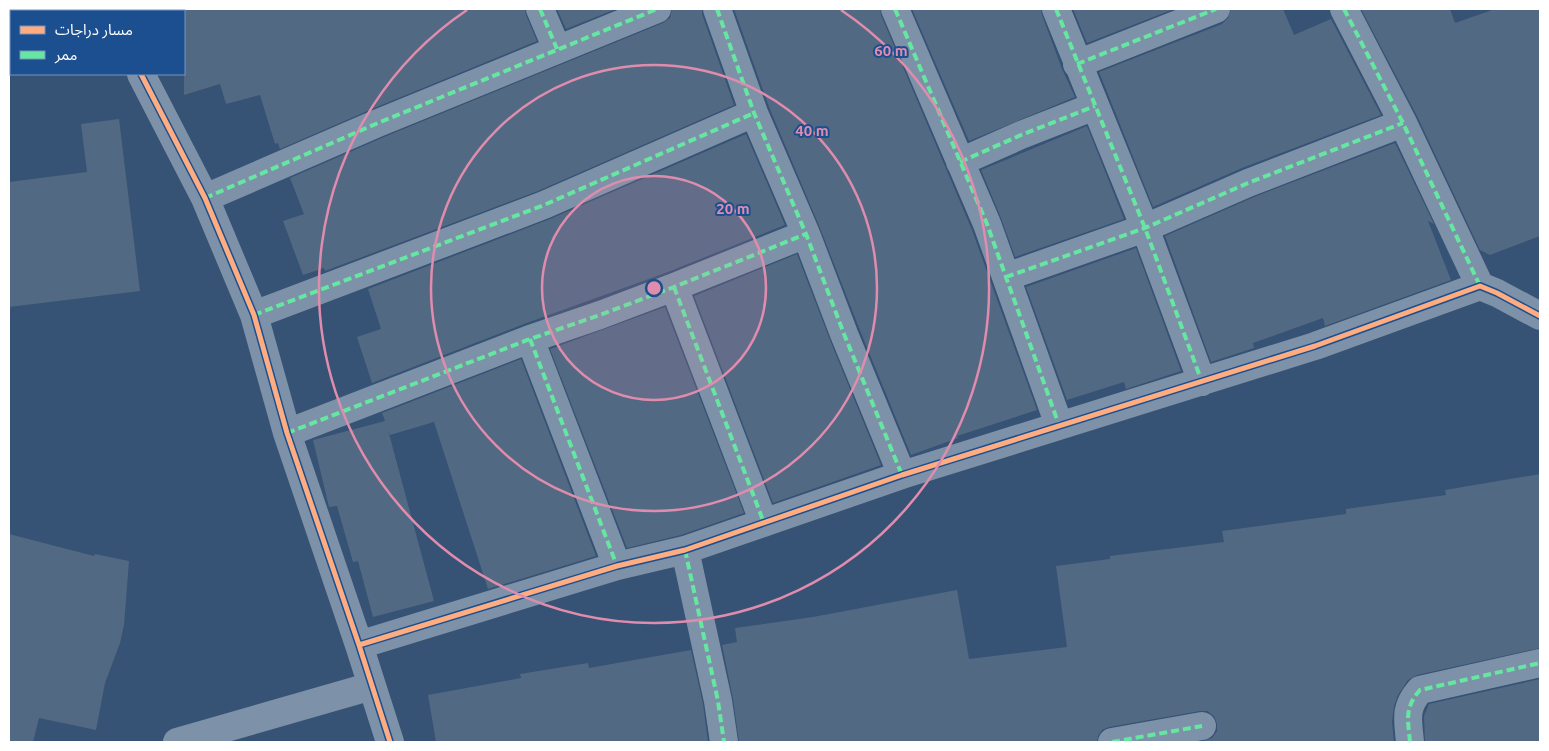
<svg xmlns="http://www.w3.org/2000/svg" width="1549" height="751" font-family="Ubuntu,'Noto Sans Arabic',sans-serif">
  <rect width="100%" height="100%" fill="#365274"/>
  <!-- building -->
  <path fill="#526984" d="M184 9H525L526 15 537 41 372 109 280 149 278 143 275 144 260 95 226 104 220 84 184 95Z
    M557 9H616L566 29Z
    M672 9H702V14L734 105 538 191 325 271 324 268 303 275 283 221 304 214 290 178 384 137 663 23 670 18Z
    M734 9H880L881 15 972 230 1037 410 957 436 958 438 911 455 859 328 820 228 769 107Z
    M912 9H1041L1042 15 1062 69 1075 97 969 141Z
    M1073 9H1174L1087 43Z
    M1231 9H1283L1294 35 1331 19 1381 115 1242 168 1153 207 1099 72 1222 24 1228 18Z
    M1361 9H1450L1455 23 1495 9H1540V236L1490 255 1480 250 1417 116Z
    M119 119 140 291 9 307V182L87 172 81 124Z
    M1087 126 1124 219 1015 257 1001 218 981 170Z
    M746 134 785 225 668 272 524 324 372 383 357 337 381 329 368 289 550 219Z
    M1395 143 1434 224 1428 221 1451 280 1325 326 1323 318 1253 343 1254 348 1211 362 1165 236 1254 197Z
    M1136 248 1181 371 1126 389 1124 382 1067 400 1026 287Z
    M797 254 830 340 881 465 773 503 694 296Z
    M665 307 744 513 681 535 627 548 550 349Z
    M521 359 596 556 488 589 434 422 390 435 388 430 434 601 373 617 358 561 353 562 337 506 329 507 313 440 385 421 382 413Z
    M1540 474V648L1417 675 1408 680 1398 695 1394 706 1392 722 1394 742H1200L1212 738 1217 731V724L1214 716 1207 711H1200L1109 727 1102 730 1098 736 1097 742H739L733 699 722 645 737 642 735 628 813 617 957 590 969 659 1067 647 1056 566 1110 559V556L1224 542 1222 531 1346 514V509L1446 495 1445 490Z
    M9 534 94 556 95 554 129 561 124 625 120 643 105 683 96 730 39 718 33 742H9Z
    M691 650 703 704 708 742H436L428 695 521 678 520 674 588 663 589 668Z
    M1540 679V742H1425L1424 716 1429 704Z"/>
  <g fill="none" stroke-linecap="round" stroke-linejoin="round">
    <!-- minor -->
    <path stroke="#7d92a8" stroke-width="28" d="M108 9 109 11
      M540 9 557 49
      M717 9 754 113 806 234 844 334 902 475
      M895 9 987 224 1059 425
      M1056 9 1145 228 1202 382
      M1344 9 1403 123 1480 286
      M9 58 11 57
      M1077 64 1216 9
      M141 74 205 198 254 315 287 433 359 645 390 742
      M960 162 1021 135 1095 106
      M205 198 378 123 657 9
      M1006 277 1145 228 1248 183 1403 123
      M674 287 764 523
      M254 315 544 205 754 113
      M530 339 617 566
      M287 433 530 339 600 315 674 287 806 234
      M685 550 718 701 724 742
      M359 645 617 566 685 550 902 475 1315 346 1480 286 1497 293 1540 316
      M177 742 372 686
      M1112 742 1202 726
      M1410 742C1408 720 1404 708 1420 690L1540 663"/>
    <!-- quiet -->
    <path stroke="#66e7a1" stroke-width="4" stroke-dasharray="8 4" stroke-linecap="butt" d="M540 9 557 49
      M717 9 754 113 806 234 844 334 902 475
      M895 9 987 224 1059 425
      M1056 9 1145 228 1202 382
      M1344 9 1403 123 1480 286
      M1077 64 1216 9
      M960 162 1021 135 1095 106
      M205 198 378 123 657 9
      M1006 277 1145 228 1248 183 1403 123
      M674 287 764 523
      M254 315 544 205 754 113
      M530 339 617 566
      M287 433 530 339 600 315 674 287 806 234
      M685 550 718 701 724 742
      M1112 742 1202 726
      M1410 742C1408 720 1404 708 1420 690L1540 663"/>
    <!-- cycleway casing -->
    <g stroke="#1b4f8f" stroke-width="8">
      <path id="cycleway" d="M141 74 205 198 254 315 287 433 359 645 390 742
        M359 645 617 566 685 550 902 475 1315 346 1480 286 1497 293 1540 316"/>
    </g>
    <!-- cycleway -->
    <use href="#cycleway" stroke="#ffac80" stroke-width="5"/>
  </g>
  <!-- distance rings -->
  <circle cx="654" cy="288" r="112" fill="#e08cad" fill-opacity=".12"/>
  <g fill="none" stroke="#e08cad" stroke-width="2.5">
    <circle cx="654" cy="288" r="112"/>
    <circle cx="654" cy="288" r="223"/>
    <path d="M841 10A335 335 0 1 1 467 10"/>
  </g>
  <circle cx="654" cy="288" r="8" fill="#e08cad" stroke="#1b4f8f" stroke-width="2.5"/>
  <g font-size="15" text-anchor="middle" font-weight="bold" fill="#e08cad" stroke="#1b4f8f" stroke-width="4" stroke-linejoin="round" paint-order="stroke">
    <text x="891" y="56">60 m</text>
    <text x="812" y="136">40 m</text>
    <text x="733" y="214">20 m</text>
  </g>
  <!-- border -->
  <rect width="1549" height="751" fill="none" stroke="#ffffff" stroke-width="20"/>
  <!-- legend -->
  <rect x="10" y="10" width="175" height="65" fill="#1b4f8f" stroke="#7695bc"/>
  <rect x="20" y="26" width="25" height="8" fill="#ffac80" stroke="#7695bc"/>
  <text x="55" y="35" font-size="15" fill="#ffffff">مسار دراجات</text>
  <rect x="20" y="51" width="25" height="8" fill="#66e7a1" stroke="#7695bc"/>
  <text x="55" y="60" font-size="15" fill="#ffffff">ممر</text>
</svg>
